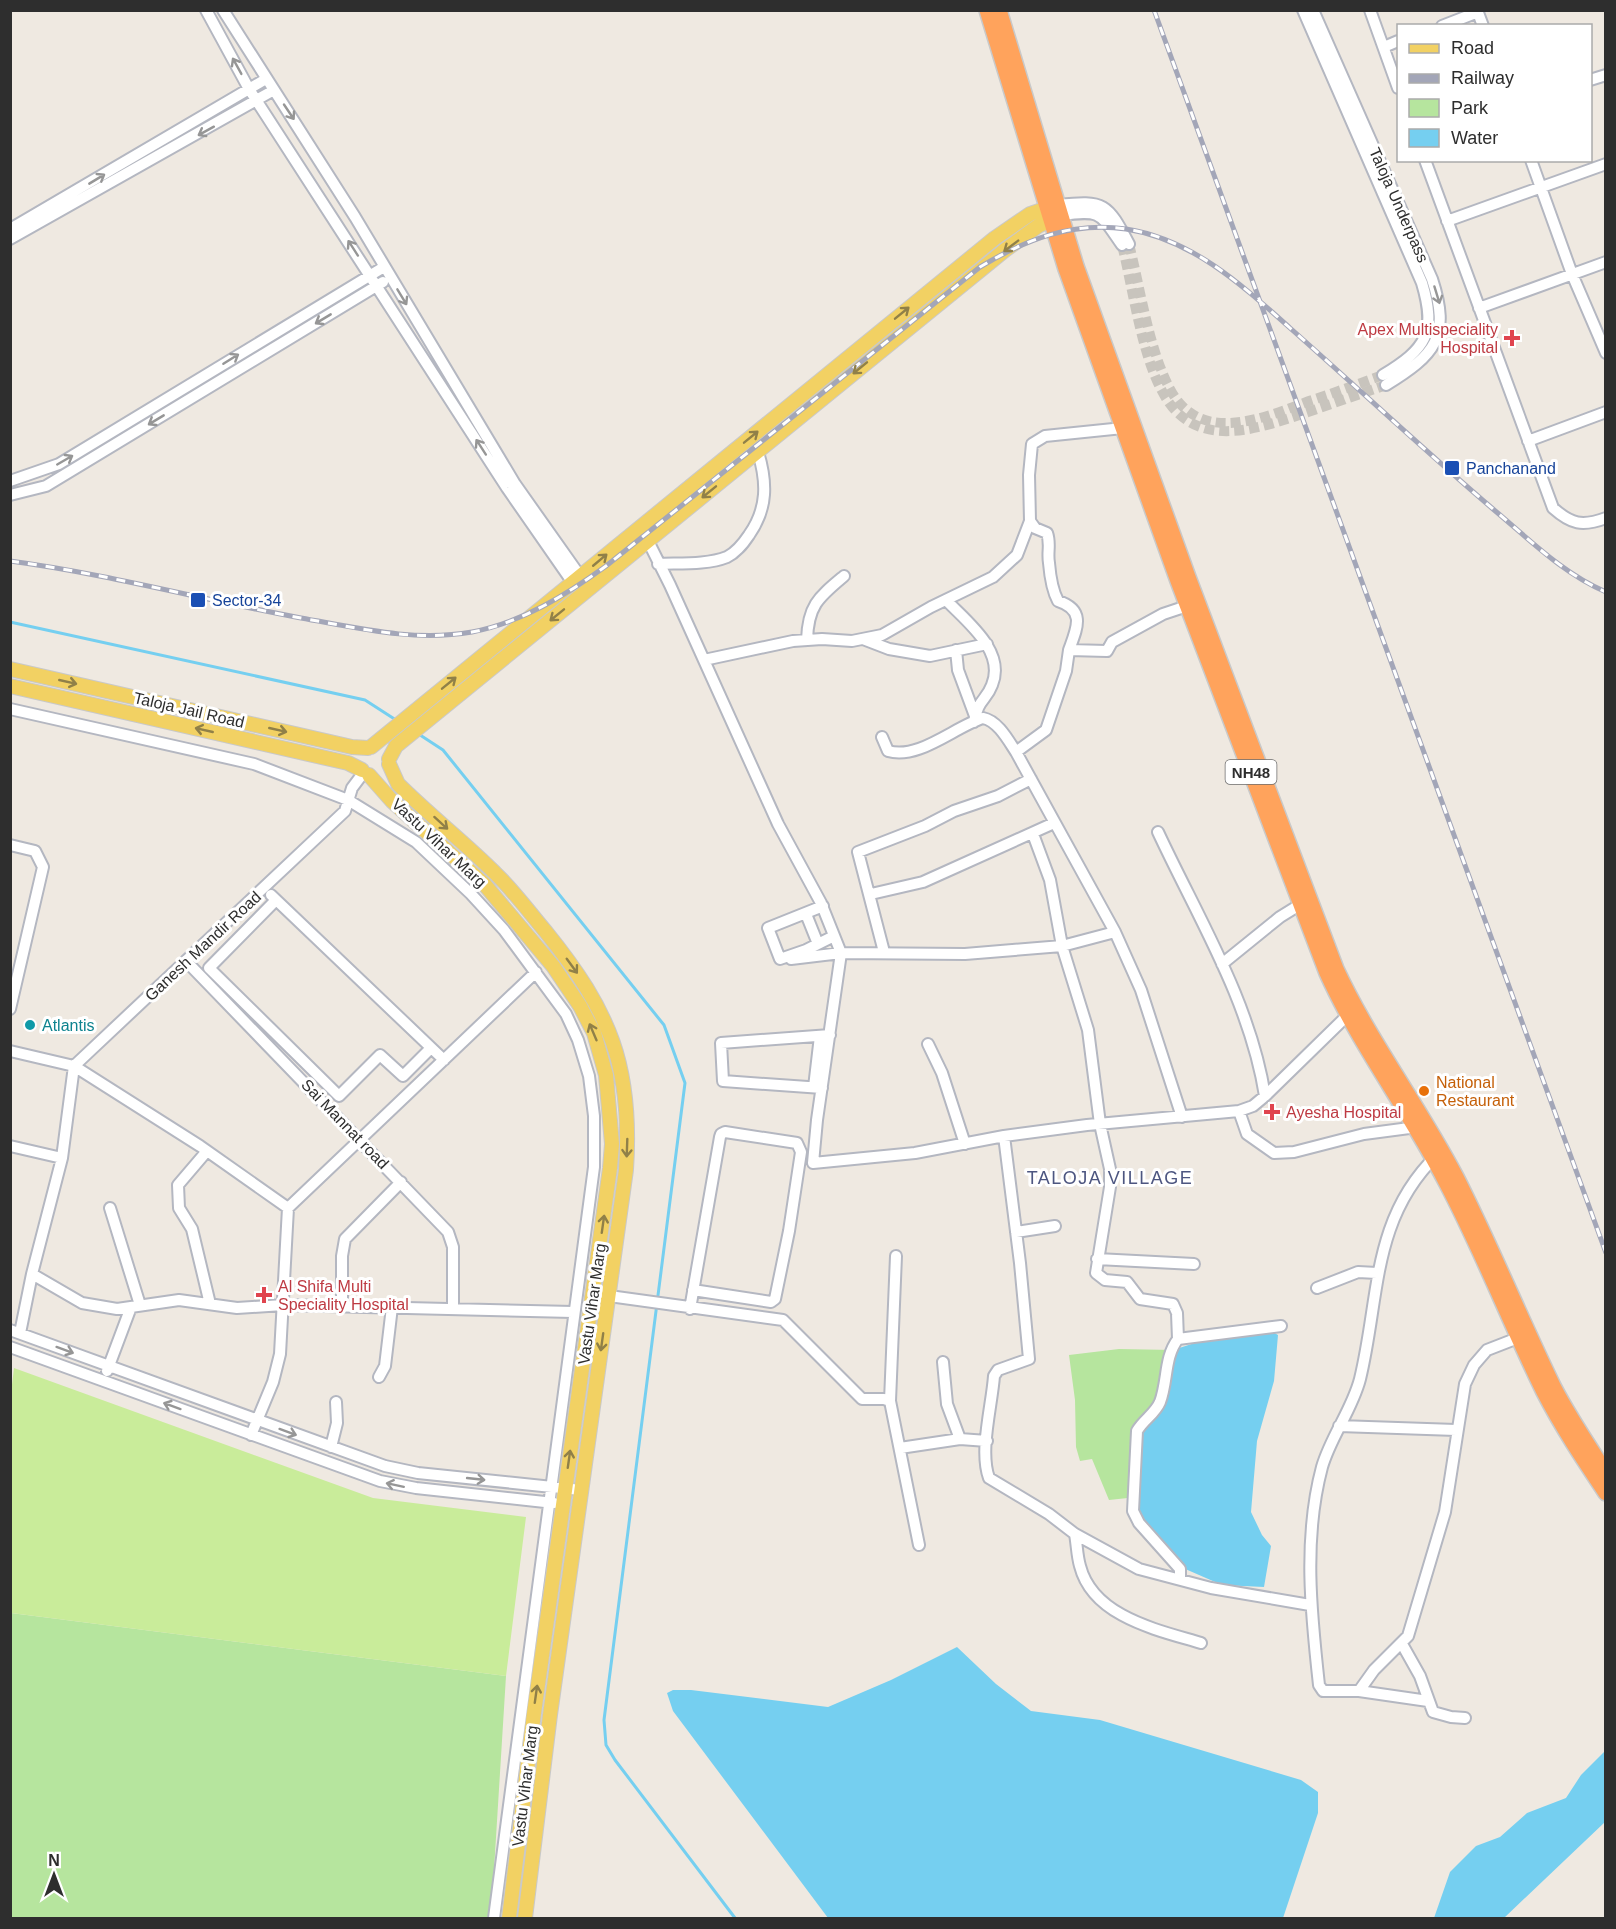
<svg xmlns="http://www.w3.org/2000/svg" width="1616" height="1929" font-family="Helvetica,sans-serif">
  <rect width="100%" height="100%" fill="#efe9e1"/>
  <!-- green -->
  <path fill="#b6e59e" d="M1119 1349 1173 1350C1171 1396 1172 1400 1139 1433L1137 1497 1109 1500 1092 1459 1080 1461 1076 1447 1075 1400 1069 1355Z
    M11 1613 506 1676 491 1918H11Z"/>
  <!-- pitch -->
  <path fill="#c9ec9a" d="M14 1368 373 1498 526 1517 506 1676 11 1613 10 1401Z"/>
  <!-- water -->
  <path fill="#75cff0" d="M1269 1330 1278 1335 1274 1381 1257 1441 1251 1512 1262 1535 1271 1546 1264 1587 1222 1585 1183 1568 1141 1521 1137 1497 1139 1433C1172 1399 1171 1396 1173 1350L1204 1340Z
    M957 1647 996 1684 1031 1711 1100 1720 1301 1780 1318 1792V1813L1283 1918H828L673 1711 667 1693 673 1690H691L828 1707 891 1680Z
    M1605 1751V1822L1504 1918H1434L1450 1872 1476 1846 1500 1837 1527 1813 1566 1798 1581 1775Z"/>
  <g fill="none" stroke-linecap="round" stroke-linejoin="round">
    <!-- stream -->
    <path stroke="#75cff0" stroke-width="3" d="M10 622 365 700 396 720
      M417 733 443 750 664 1025 685 1083 604 1720 606 1745 615 1760 735 1918"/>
    <!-- minor-tunnel -->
    <path stroke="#c8c4bd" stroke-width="10" stroke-dasharray="10 5" stroke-linecap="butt" d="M1129 244C1140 287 1149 350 1170 389 1200 446 1264 418 1309 401 1334 393 1358 384 1383 375
      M1122 245C1133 289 1141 352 1162 391 1194 453 1257 429 1308 412 1334 403 1360 394 1386 385"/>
    <!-- minor casing -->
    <g stroke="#b4b7c1" stroke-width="14">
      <path id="minor" d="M206 10 249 89 507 488 573 583
        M223 10 355 217 515 484 580 576
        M1303 10 1422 283C1437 333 1426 349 1383 375
        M1313 10 1432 279C1451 337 1435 355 1386 385
        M1370 10 1398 88
        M1477 10 1483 26
        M1442 26 1478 12
        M1384 47 1398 41
        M1590 80 1606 75
        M1425 160 1553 508C1571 524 1582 527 1606 518
        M1531 160 1572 274 1606 353
        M1058 205C1105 200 1107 203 1129 244
        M1061 215C1102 210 1099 212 1122 245
        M1447 221 1606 164
        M10 229 266 79
        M10 239 274 90
        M1479 308 1606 262
        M1528 441 1606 412
        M10 481 59 464 384 267
        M10 495 46 486 383 282
        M1030 521 1035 528 1047 533C1051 544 1047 552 1049 563 1050 575 1052 590 1058 601 1086 610 1077 628 1069 650
        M638 529 648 541 670 585 778 824 821 903 841 953 817 1120 813 1163 915 1153 1004 1136 1087 1125 1239 1111 1253 1106 1265 1096 1351 1012
        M658 564C679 563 707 565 727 557 737 552 743 544 749 535 768 508 767 482 758 452
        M946 600C967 622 1006 651 992 685 986 701 978 699 974 722
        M863 639 889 649 930 656 987 644
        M807 640C808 605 819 597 844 576
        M956 650 958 670 975 716
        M704 660 793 641 822 639 852 641 882 635 931 607 993 577 1017 555 1030 521 1029 475 1032 444 1045 436 1123 428
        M10 709 254 764 348 800 416 842 471 894 504 930 566 1014 578 1040 589 1076 594 1116V1167L494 1918
        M882 737 888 751C919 760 954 727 983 718 998 721 1008 740 1016 752L1115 932 1141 990 1182 1117
        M1016 752 1046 730 1066 671 1069 650 1107 651 1112 642 1163 614 1187 606
        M1158 832C1198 918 1250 1001 1265 1096
        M1033 834 1050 880 1062 946 1115 932
        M10 845 35 851 43 867 10 1009
        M871 894 923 882 1054 823
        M271 895 444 1060
        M276 900 209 968 339 1096 380 1055 403 1076 431 1048
        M823 906 768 928 780 959 806 950 834 936
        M806 914 818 944
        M884 952 858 852 925 826 954 811 998 796 1031 779
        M791 959 841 953 965 954 1062 946 1088 1030 1100 1124 1110 1169V1187L1096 1273 1105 1280 1127 1282 1140 1299 1173 1304 1177 1313 1178 1339
        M187 962 448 1232 453 1247V1308
        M1222 964 1280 917 1301 904
        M928 1044 942 1073 965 1144
        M10 1051 74 1066 200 1146 288 1208
        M74 1066 345 811 352 788 364 772
        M814 1087 820 1036
        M822 1088 723 1081 721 1043 830 1035
        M1239 1111 1247 1134 1274 1153 1294 1152 1364 1134 1417 1127
        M1004 1136 1020 1263 1029 1359 998 1370 994 1376C992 1405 979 1451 989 1478L1049 1514 1075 1534 1139 1569 1211 1588 1310 1605
        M10 1146 62 1158
        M207 1151 178 1185 179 1208 192 1229 210 1304
        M1437 1155C1371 1219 1380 1297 1360 1379 1352 1410 1331 1436 1322 1467 1303 1538 1311 1613 1319 1685L1323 1691H1359L1374 1670 1408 1636 1445 1512 1465 1384 1474 1365 1487 1350 1523 1336
        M110 1208 140 1305
        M1016 1232 1055 1226
        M1097 1259 1194 1264
        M32 1274 82 1303 117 1309 179 1300 237 1308 283 1305 573 1312
        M1317 1288 1358 1272 1377 1273
        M602 1295 783 1320 862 1399H884L890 1401 919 1545
        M342 1306V1256L345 1239 401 1182
        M690 1309 720 1137 721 1134 725 1132 797 1143 801 1152 789 1231 775 1299 771 1302 693 1290
        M10 1330 385 1466 418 1473 581 1490
        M20 1333 32 1274 62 1158 74 1066
        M10 1347 380 1481 416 1488 554 1503
        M943 1362 947 1404 960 1439
        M107 1371 131 1307
        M379 1377 385 1366 392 1307
        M890 1401 896 1256
        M1339 1426 1456 1430
        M251 1435 273 1382 280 1354 288 1208 536 972
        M331 1447 337 1423 336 1402
        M900 1448 960 1439 987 1441
        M1075 1534C1077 1545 1077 1556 1080 1566 1093 1617 1158 1630 1201 1643
        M1180 1579V1569L1139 1523 1133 1511 1137 1431C1143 1420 1155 1414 1160 1402 1168 1381 1164 1357 1178 1339L1281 1326
        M1402 1644 1420 1676 1433 1712 1451 1717 1465 1718
        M1359 1691 1428 1701"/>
    </g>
    <!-- major casing -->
    <g stroke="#c9c9c9" stroke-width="16">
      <path id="major" d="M10 669 352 747 368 748
        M10 686 348 763 362 770
        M371 747 995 238 1030 214 1056 205
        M389 759 396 746 1005 250 1038 226 1059 216
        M389 764 398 784C429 815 464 842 495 873 514 891 529 912 546 932 610 1011 633 1067 626 1170L550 1715 525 1918
        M369 775 392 801 485 885 553 966 580 1006 594 1033 606 1075 612 1144 610 1168 534 1713 509 1918"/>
    </g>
    <!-- highway casing -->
    <g stroke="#c9c9c9" stroke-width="18">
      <path id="highway" d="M987 10 1066 269 1178 581 1327 973C1360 1046 1409 1110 1446 1182 1482 1250 1510 1323 1544 1392 1562 1427 1584 1460 1606 1493
        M999 10 1076 266 1188 577 1336 969C1370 1042 1419 1106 1456 1177 1491 1246 1520 1318 1554 1388 1569 1417 1588 1445 1606 1473"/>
    </g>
    <!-- minor -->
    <use href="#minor" stroke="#fff" stroke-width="10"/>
    <!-- major -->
    <use href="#major" stroke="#f2d163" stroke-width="14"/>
    <!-- highway -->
    <use href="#highway" stroke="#ffa35c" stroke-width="15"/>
    <!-- rail casing -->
    <g stroke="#a3a6b8" stroke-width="5">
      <path id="rail" d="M1154 10 1606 1253
        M10 561C108 574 204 600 301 618 358 628 414 642 472 632 521 623 566 595 606 566L980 267C1025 240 1072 221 1126 229 1192 239 1242 285 1290 328 1358 388 1424 450 1493 509 1529 539 1562 573 1606 592"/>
    </g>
    <!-- rail -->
    <use href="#rail" stroke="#fff" stroke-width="3" stroke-dasharray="9" stroke-linecap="butt"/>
  </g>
  <!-- one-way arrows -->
  <defs><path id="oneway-shaft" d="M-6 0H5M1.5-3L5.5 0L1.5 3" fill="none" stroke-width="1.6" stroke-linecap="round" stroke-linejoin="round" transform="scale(1.5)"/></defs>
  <g stroke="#969696">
    <use href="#oneway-shaft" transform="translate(237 66) rotate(-119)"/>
    <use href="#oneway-shaft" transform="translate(289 112) rotate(56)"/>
    <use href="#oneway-shaft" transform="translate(206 131) rotate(151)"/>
    <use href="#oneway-shaft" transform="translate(97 179) rotate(-31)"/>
    <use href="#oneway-shaft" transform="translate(353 248) rotate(-123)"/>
    <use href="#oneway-shaft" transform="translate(1437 295) rotate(73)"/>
    <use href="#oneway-shaft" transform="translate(402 297) rotate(59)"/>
    <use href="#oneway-shaft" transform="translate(323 319) rotate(149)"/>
    <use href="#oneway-shaft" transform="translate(231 359) rotate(-32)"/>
    <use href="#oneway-shaft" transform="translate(156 420) rotate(149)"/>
    <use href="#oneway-shaft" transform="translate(481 447) rotate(-123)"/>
    <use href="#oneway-shaft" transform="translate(65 460) rotate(-30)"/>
    <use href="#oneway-shaft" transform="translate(65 1350) rotate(20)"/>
    <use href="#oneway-shaft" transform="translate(172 1406) rotate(-160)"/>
    <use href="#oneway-shaft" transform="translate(288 1432) rotate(20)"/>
    <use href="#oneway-shaft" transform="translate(476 1479) rotate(6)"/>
    <use href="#oneway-shaft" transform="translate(395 1485) rotate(-168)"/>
  </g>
  <g stroke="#908048">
    <use href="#oneway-shaft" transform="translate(1011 246) rotate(143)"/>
    <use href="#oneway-shaft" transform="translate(902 313) rotate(-39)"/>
    <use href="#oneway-shaft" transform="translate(860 368) rotate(141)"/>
    <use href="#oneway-shaft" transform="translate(751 437) rotate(-39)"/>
    <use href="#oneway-shaft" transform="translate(709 492) rotate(141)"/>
    <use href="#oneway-shaft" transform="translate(600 560) rotate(-40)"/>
    <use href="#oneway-shaft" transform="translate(557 615) rotate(141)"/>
    <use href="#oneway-shaft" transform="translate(68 682) rotate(13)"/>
    <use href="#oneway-shaft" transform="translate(449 683) rotate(-39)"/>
    <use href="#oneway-shaft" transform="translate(204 730) rotate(-167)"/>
    <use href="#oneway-shaft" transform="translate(278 730) rotate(13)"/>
    <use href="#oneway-shaft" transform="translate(441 823) rotate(42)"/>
    <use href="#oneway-shaft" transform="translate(572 966) rotate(54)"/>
    <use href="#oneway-shaft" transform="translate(593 1032) rotate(-113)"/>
    <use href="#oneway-shaft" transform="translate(627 1148) rotate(92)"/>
    <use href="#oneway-shaft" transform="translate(603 1224) rotate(-82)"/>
    <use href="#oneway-shaft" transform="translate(602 1342) rotate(98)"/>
    <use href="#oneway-shaft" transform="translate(569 1459) rotate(-82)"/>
    <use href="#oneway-shaft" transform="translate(536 1694) rotate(-82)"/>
  </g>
  <!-- markers -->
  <g fill="#e0444e" stroke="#fff" stroke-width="2">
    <path d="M1509 329h6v6h6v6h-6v6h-6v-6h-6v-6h6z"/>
    <path d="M1269 1103h6v6h6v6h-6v6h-6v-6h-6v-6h6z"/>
    <path d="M261 1286h6v6h6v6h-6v6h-6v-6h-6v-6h6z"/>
  </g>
  <g fill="#1a4fb4" stroke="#fff" stroke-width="2">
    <rect x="1444" y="460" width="16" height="16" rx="3"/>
    <rect x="190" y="592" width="16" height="16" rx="3"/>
  </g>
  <circle fill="#0f9aa8" stroke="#fff" stroke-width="2" cx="30" cy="1025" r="6"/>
  <circle fill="#e8710a" stroke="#fff" stroke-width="2" cx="1424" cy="1091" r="6"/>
  <g text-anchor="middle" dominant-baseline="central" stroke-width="6" stroke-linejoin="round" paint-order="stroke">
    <!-- shield labels -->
    <rect fill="#fff" stroke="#6d6d6d" stroke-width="1.5" x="1225.5" y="760" width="51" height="24" rx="4.5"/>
    <g font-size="15" font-weight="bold" fill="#2e2e2e">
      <text x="1251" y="772">NH48</text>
    </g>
    <!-- street labels -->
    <g font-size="16" fill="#2e2e2e" stroke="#fff">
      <text transform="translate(1399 205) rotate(66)">Taloja Underpass</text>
      <text transform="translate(189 710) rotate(13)">Taloja Jail Road</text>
      <text transform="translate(439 843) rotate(43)">Vastu Vihar Marg</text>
      <text transform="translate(203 946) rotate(-43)">Ganesh Mandir Road</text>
      <text transform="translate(345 1124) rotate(46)">Sai Mannat road</text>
      <text transform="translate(592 1304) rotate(-82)">Vastu Vihar Marg</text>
      <text transform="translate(525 1786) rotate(-83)">Vastu Vihar Marg</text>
    </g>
    <!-- health labels -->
    <g font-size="16" fill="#be3a42" stroke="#fff" text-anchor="start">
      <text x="1498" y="329" text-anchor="end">Apex Multispeciality<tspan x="1498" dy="18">Hospital</tspan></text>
      <text x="1286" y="1112">Ayesha Hospital</text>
      <text x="278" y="1286">Al Shifa Multi<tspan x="278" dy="18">Speciality Hospital</tspan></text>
    </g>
    <!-- transit labels -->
    <g font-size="16" fill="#164399" stroke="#fff" text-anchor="start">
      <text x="1466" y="468">Panchanand</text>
      <text x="212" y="600">Sector-34</text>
    </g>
    <!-- culture labels -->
    <g font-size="16" fill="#0d838f" stroke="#fff" text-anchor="start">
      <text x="42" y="1025">Atlantis</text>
    </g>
    <!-- food labels -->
    <g font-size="16" fill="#c56008" stroke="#fff" text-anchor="start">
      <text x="1436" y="1082">National<tspan x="1436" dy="18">Restaurant</tspan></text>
    </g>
    <!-- neighbourhood labels -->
    <g font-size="18" letter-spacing="1.5" fill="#4d5680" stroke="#fff">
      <text x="1110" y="1178">TALOJA VILLAGE</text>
    </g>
  </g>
  <!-- border -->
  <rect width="1616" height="1929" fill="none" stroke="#2e2e2e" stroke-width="24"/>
  <!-- legend -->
  <rect x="1397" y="24" width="195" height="138" fill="#ffffff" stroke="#ababab" stroke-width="1.5"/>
  <rect x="1409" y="44" width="30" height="9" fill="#f2d163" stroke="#ababab" stroke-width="1.5"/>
  <text x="1451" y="54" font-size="18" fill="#2e2e2e">Road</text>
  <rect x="1409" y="74" width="30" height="9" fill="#a3a6b8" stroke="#ababab" stroke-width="1.5"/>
  <text x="1451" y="84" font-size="18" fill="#2e2e2e">Railway</text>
  <rect x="1409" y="99" width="30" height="18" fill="#b6e59e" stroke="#ababab" stroke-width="1.5"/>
  <text x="1451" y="114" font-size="18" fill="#2e2e2e">Park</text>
  <rect x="1409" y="129" width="30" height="18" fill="#75cff0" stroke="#ababab" stroke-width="1.5"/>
  <text x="1451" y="144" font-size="18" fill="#2e2e2e">Water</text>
  <!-- north arrow -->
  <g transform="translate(54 1875)" stroke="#ffffff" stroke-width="4.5" paint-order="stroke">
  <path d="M0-4.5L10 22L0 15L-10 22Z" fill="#2e2e2e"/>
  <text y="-9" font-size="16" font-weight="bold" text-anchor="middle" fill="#2e2e2e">N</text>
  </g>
</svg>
